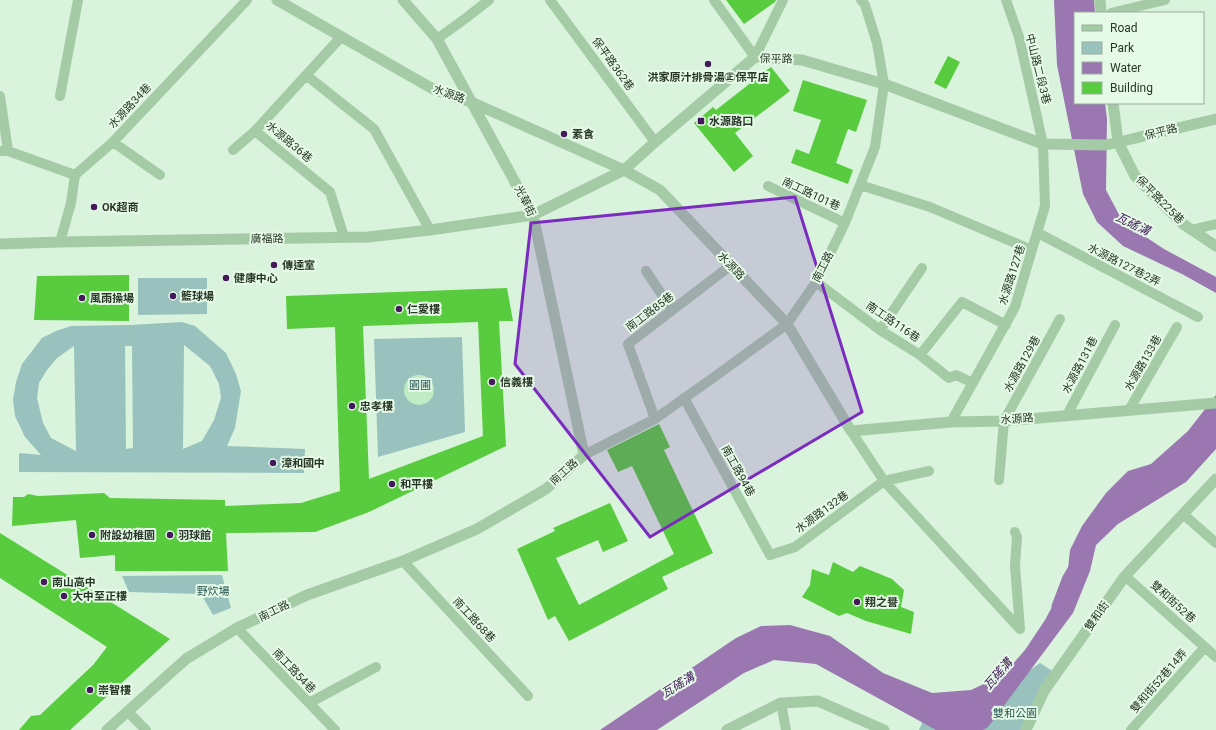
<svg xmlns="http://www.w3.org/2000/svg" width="1216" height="730" font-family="Roboto,'Noto Sans TC',sans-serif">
  <rect width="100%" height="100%" fill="#d9f3dc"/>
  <!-- green -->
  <path fill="#99c2be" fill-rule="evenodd" d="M138 278H207V314L138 315Z
    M182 322 195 326 226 353 236 374 241 391 235 428 227 446 305 449 304 473 19 472V453L41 455 25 437 15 416 13 400 16 382 22 364 42 338 56 331 71 326 130 325ZM184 345 210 366 219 384 221 398 214 420 202 441 183 449ZM74 346V347L76 451 51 438 43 423 37 398 39 383 47 370 57 358ZM125 346H132L133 448 126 449Z
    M462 337 465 432 378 457 374 339Z
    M222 575 231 608 213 615 201 594 129 592 122 576Z
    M1040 663 1057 674 1026 730H919L925 716 1026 673Z"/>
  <!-- plaza -->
  <path fill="#bfecc5" d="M404 390a15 15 0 1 1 30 0a15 15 0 1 1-30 0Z"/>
  <!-- water -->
  <path fill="#9b77b1" d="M1054 0H1094L1095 13H1075V103H1105L1107 119 1106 190 1123 222 1164 249 1216 277V293L1182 274 1123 246 1097 222 1083 194 1057 65Z
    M1216 395V449L1186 482 1118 524 1096 545 1090 571 1073 613 988 727 983 730H936L816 664 774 660 744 673 657 730H600L736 638 761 626 790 625 830 636 883 673 932 693 971 690 1003 675 1025 650 1045 620 1067 579 1070 550 1082 526 1106 493 1128 471 1151 464 1188 431Z"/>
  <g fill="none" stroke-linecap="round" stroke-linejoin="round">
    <!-- stream -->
    <path stroke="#9b77b1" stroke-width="5" d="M1054 606 1065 577 1071 567"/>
  </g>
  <!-- building -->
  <path fill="#58cc3e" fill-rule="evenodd" d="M726 0H776L775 2 744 24Z
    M948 56 960 62 946 89 934 83Z
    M771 67 790 91 735 133 753 156 734 172 694 123 713 107 716 110Z
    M803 80 867 100 856 132 848 129 836 163 853 170 848 184 791 163 796 149 809 154 821 120 793 111Z
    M129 275V321L34 320 37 276Z
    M507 288 513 321H499L506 446 369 512 315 532 226 533 228 571H115V555L80 558 76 520 12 526 13 497H24L28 494 38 496 104 493 110 498 225 500V506L301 503 340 491 335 327 287 329 286 296ZM478 322 483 436 369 479 363 326Z
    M659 424 670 447 664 450 713 553 662 577 668 589 569 641 555 616 548 620 517 549 555 531 553 528 610 503 628 541 603 552 598 540 556 558 579 605 674 554 632 466 618 472 607 450Z
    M0 533 170 639 70 730H19L31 716 40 715 93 665 107 647 0 578Z
    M833 562 853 572 860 566 892 579 904 590 901 607 914 612 911 634 866 621 847 613 839 616 802 597 810 585 812 569 829 575Z"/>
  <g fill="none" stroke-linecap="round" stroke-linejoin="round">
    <!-- service -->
    <path stroke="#a5cba6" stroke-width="10" d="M550 0 655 142
      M714 0 755 57 783 0
      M1111 13 1165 0
      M341 37 255 131 330 192 344 237
      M437 39 466 18 489 0
      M306 75 374 129 430 230
      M0 96 8 151
      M60 96 78 0
      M113 142 160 175
      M233 150 255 131
      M0 151H8L75 175
      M860 185 930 207 1032 250
      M768 186 845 223
      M1191 230 1216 224
      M1038 233 1198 317
      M60 242 71 203 75 175 113 142 247 0
      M646 271 672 310
      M816 282 880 330 920 355 962 302 1006 325
      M880 330 922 268
      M920 355 949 378 956 375 973 383
      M684 398 770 555 795 547 884 481 851 431
      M1129 410 1177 327
      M1067 415 1115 325
      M655 419 628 344 730 266
      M951 422 1015 307 1045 206 1043 144 1019 37 1006 0
      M584 455 655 419 717 375 787 324 816 282 845 223 875 147 884 84 877 43 865 5 861 0
      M929 471 884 481 1020 629 1015 566 1017 537 1015 532
      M999 480 1004 421 1060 319
      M1183 514 1216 543
      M403 561 528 696
      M1125 576 1216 657
      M237 628 335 730
      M309 703 376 667
      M781 703 786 730
      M128 712 146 730
      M1131 730 1205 647"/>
    <!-- minor -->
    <path stroke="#a5cba6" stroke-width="11" d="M277 0 433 89 471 102 624 170 660 190 787 324 851 431 951 422 1004 421 1216 403
      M1100 0 1101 13
      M1113 103 1118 142 1135 176 1183 224 1216 246
      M0 244 60 242 368 237 430 230 533 215 624 170 655 142 755 57 802 60 884 84 1043 144 1106 145 1216 119
      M107 730 186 659 237 628 307 595 403 561 477 529 546 489 584 455 533 215 437 39 403 0
      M727 730 781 703 818 701 884 730
      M1026 730 1044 691 1125 576 1216 479"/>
  </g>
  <!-- marked area -->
  <path fill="#7b2cbf" fill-opacity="0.2" stroke="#7b2cbf" stroke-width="3" stroke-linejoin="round" d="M795 197 862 412 650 537 515 364 531 223Z"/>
  <!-- markers -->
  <g fill="#431a5a" stroke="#e6fae8" stroke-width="1.5">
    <circle cx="708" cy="64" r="4"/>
    <rect x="697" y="117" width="8" height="8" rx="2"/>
    <circle cx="564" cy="134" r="4"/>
    <circle cx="94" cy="207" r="4"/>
    <circle cx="274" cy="265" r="4"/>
    <circle cx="226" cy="278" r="4"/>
    <circle cx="173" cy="296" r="4"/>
    <circle cx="82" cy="298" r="4"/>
    <circle cx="399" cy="309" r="4"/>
    <circle cx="492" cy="382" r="4"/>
    <circle cx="352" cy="406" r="4"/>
    <circle cx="273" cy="463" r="4"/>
    <circle cx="392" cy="484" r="4"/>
    <circle cx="92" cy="535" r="4"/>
    <circle cx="170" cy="535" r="4"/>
    <circle cx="44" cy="582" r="4"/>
    <circle cx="64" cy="596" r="4"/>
    <circle cx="857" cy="602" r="4"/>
    <circle cx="90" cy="690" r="4"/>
  </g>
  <g text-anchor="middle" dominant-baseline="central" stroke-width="4" stroke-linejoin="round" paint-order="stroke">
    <!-- street labels -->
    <g font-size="11" fill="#283627" stroke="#e6fae8">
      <text transform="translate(776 59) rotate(1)">保平路</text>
      <text transform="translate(613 64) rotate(54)">保平路362巷</text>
      <text transform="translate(1038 69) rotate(76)">中山路二段3巷</text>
      <text transform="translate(449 94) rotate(20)">水源路</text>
      <text transform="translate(130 106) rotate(-47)">水源路34巷</text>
      <text transform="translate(1161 132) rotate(-14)">保平路</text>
      <text transform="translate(289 142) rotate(40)">水源路36巷</text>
      <text transform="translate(811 194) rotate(25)">南工路101巷</text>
      <text transform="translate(1160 200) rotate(45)">保平路225巷</text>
      <text transform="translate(525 201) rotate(64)">光華街</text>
      <text transform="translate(267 239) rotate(-1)">廣福路</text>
      <text transform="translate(1124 265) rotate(27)">水源路127巷2弄</text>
      <text transform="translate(731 266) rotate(46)">水源路</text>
      <text transform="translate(823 267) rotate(-63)">南工路</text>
      <text transform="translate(1012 275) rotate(-72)">水源路127巷</text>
      <text transform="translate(650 312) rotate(-37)">南工路85巷</text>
      <text transform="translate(893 322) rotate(34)">南工路116巷</text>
      <text transform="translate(1143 363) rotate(-60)">水源路133巷</text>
      <text transform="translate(1022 364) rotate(-61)">水源路129巷</text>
      <text transform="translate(1080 365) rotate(-62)">水源路131巷</text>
      <text transform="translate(1017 419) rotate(-4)">水源路</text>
      <text transform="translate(738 471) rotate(61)">南工路94巷</text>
      <text transform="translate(564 472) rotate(-42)">南工路</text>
      <text transform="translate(822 512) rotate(-36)">水源路132巷</text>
      <text transform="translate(1173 602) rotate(42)">雙和街52巷</text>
      <text transform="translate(274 611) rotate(-26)">南工路</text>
      <text transform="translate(1097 616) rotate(-55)">雙和街</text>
      <text transform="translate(474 620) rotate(47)">南工路68巷</text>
      <text transform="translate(294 671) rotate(46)">南工路54巷</text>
      <text transform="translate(1159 681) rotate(-49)">雙和街52巷14弄</text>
    </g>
    <!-- poi labels -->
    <g font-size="11" font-weight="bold" fill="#283627" stroke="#e6fae8" text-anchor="start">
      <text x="708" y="77" text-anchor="middle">洪家原汁排骨湯㊣保平店</text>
      <text x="709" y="121">水源路口</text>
      <text x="572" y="134">素食</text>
      <text x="102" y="207">OK超商</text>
      <text x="282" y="265">傳達室</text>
      <text x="234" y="278">健康中心</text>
      <text x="181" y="296">籃球場</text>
      <text x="90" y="298">風雨操場</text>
      <text x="407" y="309">仁愛樓</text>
      <text x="500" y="382">信義樓</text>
      <text x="360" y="406">忠孝樓</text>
      <text x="281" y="463">漳和國中</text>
      <text x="400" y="484">和平樓</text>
      <text x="100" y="535">附設幼稚園</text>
      <text x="178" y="535">羽球館</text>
      <text x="52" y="582">南山高中</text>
      <text x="72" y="596">大中至正樓</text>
      <text x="865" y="602">翔之譽</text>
      <text x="98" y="690">崇智樓</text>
    </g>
    <!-- park labels -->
    <g font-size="11" fill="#295653" stroke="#e6fae8">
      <text x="420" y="385">園圃</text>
      <text x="213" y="591">野炊場</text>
      <text x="1015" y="713">雙和公園</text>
    </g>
    <!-- water labels -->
    <g font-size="12" font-style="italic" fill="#431a5a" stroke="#e6fae8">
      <text transform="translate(1133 224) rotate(26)">瓦磘溝</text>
      <text transform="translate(998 674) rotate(-49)">瓦磘溝</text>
      <text transform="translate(678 685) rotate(-32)">瓦磘溝</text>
    </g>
  </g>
  <!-- legend -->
  <rect x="1074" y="12" width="130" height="92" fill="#e6fae8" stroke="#9aac9b"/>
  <rect x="1082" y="25" width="20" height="6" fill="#a5cba6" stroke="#9aac9b"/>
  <text x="1110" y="32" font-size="12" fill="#283627">Road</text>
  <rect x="1082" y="42" width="20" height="12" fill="#99c2be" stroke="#9aac9b"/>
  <text x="1110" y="52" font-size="12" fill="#283627">Park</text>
  <rect x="1082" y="62" width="20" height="12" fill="#9b77b1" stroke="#9aac9b"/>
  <text x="1110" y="72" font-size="12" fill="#283627">Water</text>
  <rect x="1082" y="82" width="20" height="12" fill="#58cc3e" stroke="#9aac9b"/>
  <text x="1110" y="92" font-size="12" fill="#283627">Building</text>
</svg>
